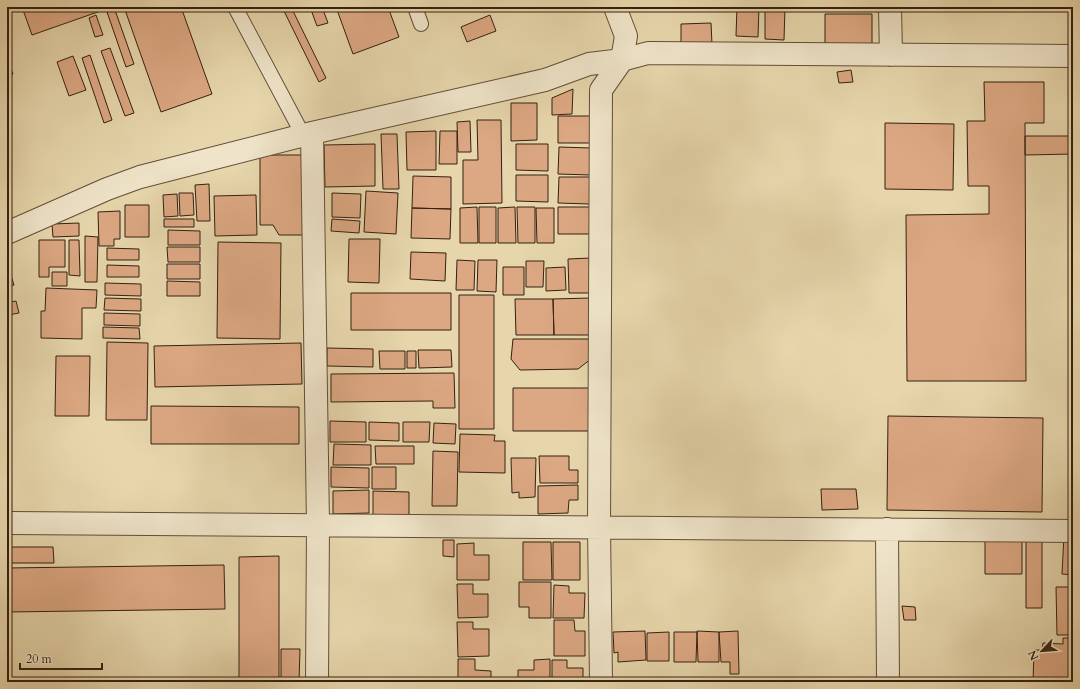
<svg xmlns="http://www.w3.org/2000/svg" width="1080" height="689" font-family="Cardo,serif">
  <rect width="100%" height="100%" fill="#e7d6ac"/>
  <filter id="stains"><feTurbulence type="fractalNoise" baseFrequency=".005" numOctaves="4"/><feColorMatrix values="0 0 0 0 .2 0 0 0 0 .09 0 0 0 0 .02 0 0 0 .5 -.17"/></filter>
  <radialGradient id="worn" r=".72"><stop offset=".6" stop-color="#630" stop-opacity="0"/><stop offset="1" stop-color="#630" stop-opacity=".3"/></radialGradient>
  <!-- building -->
  <path fill="#dca883" stroke="#352010" d="M22 7H112L32 35Z
    M124 7H181L212 94 161 112Z
    M282 7H291L326 78 319 82Z
    M310 7H322L328 23 317 26Z
    M336 7H388L399 37 353 54Z
    M737 7H759L758 37 736 36Z
    M765 7H785L784 40 765 39Z
    M115 10 134 64 126 67 107 12Z
    M825 14H872V46H825Z
    M96 15 103 35 95 37 89 18Z
    M490 15 496 31 467 42 461 27Z
    M711 23 712 44 681 45V24Z
    M110 48 134 113 125 116 101 51Z
    M90 55 112 120 104 123 82 58Z
    M73 56 86 90 69 96 57 62Z
    M7 60 13 74 7 77Z
    M851 70 853 82 839 83 837 72Z
    M984 82H1044V123H1025L1026 381H907L906 215 989 214V186H968L967 121H985Z
    M573 89 572 114 552 115V98Z
    M511 103H537V140L511 141Z
    M558 116H591L590 143H558Z
    M477 120H501L502 203 463 204V160H478Z
    M470 121 471 152H458L457 122Z
    M885 123 954 124 953 190 885 189Z
    M436 131V170H407L406 132Z
    M440 131H457V164H439Z
    M381 134H397L399 189H383Z
    M1025 136H1073V154L1025 155Z
    M375 144V186L325 187 324 145Z
    M516 144H548V171L516 170Z
    M559 147 591 148V175L558 174Z
    M260 155H306L305 235H279L273 225H260Z
    M516 175H548V202L516 201Z
    M413 176 451 177V209L412 208Z
    M559 177H590V204L558 203Z
    M209 184 210 221H197L195 185Z
    M366 191 398 193 396 234 364 232Z
    M179 193H193L194 215 180 216Z
    M332 193 361 194 360 218 332 217Z
    M177 194 178 216 164 217 163 195Z
    M256 195 257 235 215 236 214 196Z
    M125 205H149V237H125Z
    M477 207 478 243H460V208Z
    M479 207H496V243H479Z
    M515 207 516 243H498V208Z
    M517 207H535V243H518Z
    M558 207H590V234H558Z
    M412 208 451 209 450 239 411 238Z
    M536 208H554V243H537Z
    M120 211V239H114V246H99L98 212Z
    M164 219H194V227H164Z
    M332 219 360 221 359 233 331 231Z
    M79 223V236L53 237 52 224Z
    M168 230 200 231V245H168Z
    M85 236 98 237 97 282H85Z
    M349 239H380L379 283 348 282Z
    M39 240H65V267H49V277H39Z
    M69 240H79L80 276 69 275Z
    M218 242 281 243 280 339 217 338Z
    M167 247H200V262H168Z
    M107 248 139 249V260H107Z
    M411 252 446 253 445 281 410 279Z
    M591 258V293H569L568 259Z
    M457 260 475 261 474 290H456Z
    M478 260H497L496 292 477 291Z
    M526 261H544L543 287H526Z
    M7 263 14 285 7 287Z
    M167 264H200V279H167Z
    M107 265 139 266V277H107Z
    M503 267H524V295H503Z
    M565 267 566 290 546 291V268Z
    M52 272H67V286H52Z
    M167 281 200 282V296H167Z
    M105 283 141 284V296L105 295Z
    M46 288 97 290 96 308H82V339L41 338V311H45Z
    M351 293H451V330H351Z
    M459 295H494V429H459Z
    M105 298 141 299V311L104 310Z
    M590 298 589 335H554L553 299Z
    M515 299H553L554 335H516Z
    M16 301 19 313 8 315 7 303Z
    M104 313 140 314V326L104 325Z
    M103 327 139 328 140 339 103 338Z
    M7 335H10L11 352H7Z
    M513 339H590L591 359 578 369 520 370 511 359Z
    M107 342 148 343 147 420H106Z
    M301 343 302 384 155 387 154 346Z
    M327 348 373 349V367L327 366Z
    M418 350H451L452 367 419 368Z
    M379 351H405V369H380Z
    M407 351H416V368H407Z
    M56 356H90L89 416H55Z
    M454 373 455 408H433V401L331 402V374Z
    M7 387 10 417 7 418Z
    M513 388H590V431H513Z
    M151 406 299 407V444H151Z
    M888 416 1043 418 1042 512 887 510Z
    M330 421 366 422V442H330Z
    M369 422 399 423V441L369 440Z
    M403 422H430L429 442H403Z
    M434 423 456 424 455 444 433 443Z
    M460 434 495 435 494 441H505V473L459 472Z
    M334 444 371 445V465H333Z
    M375 446H414V464H376Z
    M433 451 458 452 457 506H432Z
    M539 456H569V470H578V483H540Z
    M511 458H536L535 497 519 498V492L512 493Z
    M331 467 369 468V488L331 487Z
    M372 467H396V489H372Z
    M578 485V500H569L568 513 538 514V486Z
    M821 489H856L858 509 822 510Z
    M369 490V513L333 514V491Z
    M373 491 409 492V516L373 515Z
    M1064 535 1073 536V575L1062 574Z
    M1026 538H1042V608H1026Z
    M985 539H1022V574H985Z
    M443 540H454V557L443 556Z
    M523 542H551L552 580H523Z
    M553 542H580V580H553Z
    M474 543V555H489V580H457V544Z
    M7 547H53L54 563H7Z
    M279 556V682H239V557Z
    M224 565 225 609 7 612V568Z
    M519 582H551V618H529V607H519Z
    M457 584H473V594H488V617L458 618Z
    M554 585 569 586V593H585L584 618H553Z
    M1056 587H1073V635H1057Z
    M902 606 915 607 916 620H904Z
    M554 620H574L575 631H585V656H554Z
    M457 622H473V629H489V656L458 657Z
    M645 631 646 660 618 662V652L614 653 613 632Z
    M697 631 719 632V662H698Z
    M738 631 739 674H730V662H721L719 632Z
    M669 632V661H647V633Z
    M674 632H697L696 662H674Z
    M1063 638H1073V682H1033L1034 650H1042L1043 643 1063 644Z
    M281 649H300L299 682H281Z
    M458 659H475V670L491 671V682H458Z
    M550 659V682H518V670H534V660Z
    M552 660H567V668H583V682H552Z
    M1024 678H1032V682H1024Z"/>
  <g fill="none" stroke-linecap="round" stroke-linejoin="round">
    <!-- service casing -->
    <g stroke="#624e37" stroke-width="16">
      <path id="service" d="M235 7 303 135
        M415 7 421 24"/>
    </g>
    <!-- minor casing -->
    <g stroke="#624e37" stroke-width="24">
      <path id="minor" d="M890 7 891 55
        M312 133 318 524 317 682
        M7 233 107 189 140 177 312 133 545 80 589 64 622 60 648 53 1073 56
        M7 523 1073 531
        M887 529 888 682
        M601 682 599 527 601 90 622 60 626 36 615 7"/>
    </g>
    <!-- service -->
    <use href="#service" stroke="#efe4c9" stroke-width="14"/>
    <!-- minor -->
    <use href="#minor" stroke="#efe4c9" stroke-width="22"/>
  </g>
  <!-- margin -->
  <rect width="1080" height="689" fill="none" stroke="#e7d6ac" stroke-width="24"/>
  <rect x="8" y="8" width="1064" height="673" fill="none" stroke="#352010" stroke-width="2"/>
  <rect x="12" y="12" width="1056" height="665" fill="none" stroke="#352010"/>
  <!-- north arrow -->
  <g transform="translate(1042 651) rotate(244)" stroke="#efe4c9" stroke-width="3" paint-order="stroke">
  <path d="M0-3L7 15L0 10L-7 15Z" fill="#352010"/>
  <text y="-6" font-size="11" font-weight="bold" text-anchor="middle" fill="#352010">N</text>
  </g>
  <!-- scale -->
  <path d="M20 663v6h82v-6" fill="none" stroke="#352010" stroke-width="2"/>
  <text x="26" y="663" font-size="12" fill="#352010" stroke="#efe4c9" stroke-width="3" paint-order="stroke">20 m</text>
  <rect width="100%" height="100%" filter="url(#stains)"/>
  <rect width="100%" height="100%" fill="url(#worn)"/>
</svg>
